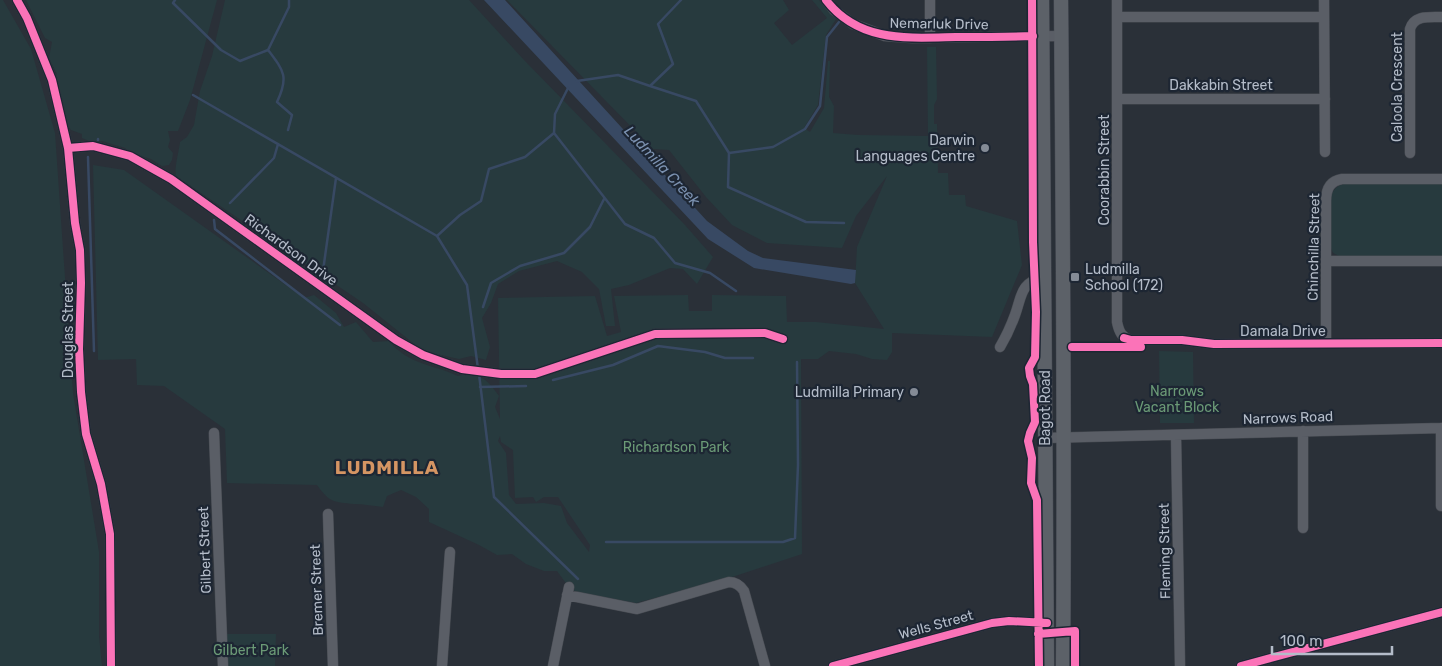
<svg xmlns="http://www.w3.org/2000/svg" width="1442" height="666" font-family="Rubik,sans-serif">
  <rect width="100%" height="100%" fill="#2a3038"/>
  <!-- green -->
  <path fill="#273a3e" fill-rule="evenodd" d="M0 0H3L31 49 55 133 73 393 99 552V636L102 666H0Z
    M26 0H217L190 100 178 131H168L170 140 168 147 173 153 172 160 169 165 162 166 151 159 131 153 125 148 102 141 94 143 82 138V134L71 130 68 126 61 96 57 90 55 77 57 74 49 58 52 42 45 38Z
    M225 0H469L524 60 685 225 713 257 697 284 683 269 670 268 629 285 611 289 615 326H606L599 289 582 272 557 261 519 271 498 284 491 303 482 318 490 347 486 360 471 356 459 359 423 351 363 303 176 176C174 168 179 151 180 142L187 137 194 125 200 91 212 56Z
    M507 0H783L789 10 774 23 792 45 827 18 812 0H819L836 19 826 35 818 105 804 128 810 132 824 108 828 61H830L829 97 834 106 833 133 858 135 928 136 927 47H936L937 99 934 105V124H937L938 173H948L949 195H965L966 206 1017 221 1022 265 992 337 892 333V352L887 360 872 359 856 354 829 351 818 359H801L802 554 723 580 636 603 576 592 568 586 557 571H544L526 564 512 554 497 555 479 545 429 522V509L416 497 401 490 387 496 383 507C373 506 364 504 354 504 334 502 330 503 317 485L227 483 225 429 164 386 137 385 136 359 98 360 93 165 124 170 304 298 314 295 336 313 344 327 356 322 373 342 389 341C409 365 432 364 458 376 478 370 488 380 499 396L495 407 500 419 498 298 595 296 607 336 621 332 614 296 688 295 689 311H712V295L786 296 787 322H816L884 329 855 283 857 247 887 176 856 216 842 248 767 243 732 225 706 197 669 150 653 149ZM500 436 501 442 513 450 515 498 533 497 536 502 544 497H558L590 545 589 552 567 523 561 506 544 503 516 504 509 495 506 453 498 441Z
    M1346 183H1442V256H1339C1335 254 1332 253 1331 248 1329 240 1329 202 1331 195 1334 188 1339 185 1346 183Z
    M1159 351 1193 352 1194 423H1160Z
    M226 634H276L275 666H226Z"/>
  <!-- water -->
  <path fill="#384963" d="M484 0H505L707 221 748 251 763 258 856 270 855 283 851 284 754 268 708 239Z"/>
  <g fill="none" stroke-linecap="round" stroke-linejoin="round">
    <!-- stream -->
    <path stroke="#384963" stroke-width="2.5" d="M175 0 173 3 221 50 240 61 268 50 289 7V0
      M268 50C284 71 289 77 277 102L292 115 288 130
      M577 81 618 75 650 86 673 64 658 24 681 0
      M650 86 696 101 729 153 773 147 805 129 820 106 827 37 839 22
      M193 95 437 236 467 285 478 369
      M554 133 625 224 654 238 675 263 710 273 736 291
      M98 140V139
      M729 153 728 187 806 222 844 223
      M88 157 94 351
      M230 203 274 158 278 144
      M214 220 215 229 340 325
      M437 236 460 215 481 201 489 169 525 157 554 133 555 114 568 88
      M322 278 336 178
      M483 307 491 283 520 266 564 253 590 227 604 199
      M479 374 494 497 578 579
      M553 380 613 365 658 346 705 352 725 358H753
      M480 387 526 386
      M606 542H783L795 538 798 465 797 362"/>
    <!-- minor casing -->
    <g stroke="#484c53" stroke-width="11">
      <path id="minor" d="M17 0 27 18 52 80 68 148 75 223 80 250 81 283 79 349 81 392 86 434 101 484 110 534 111 666
        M826 0 834 10 853 24 885 36 913 38 1061 36
        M930 0V38
        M1117 0V322C1119 332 1122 338 1131 340H1182L1214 344 1442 343
        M1324 0 1325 152
        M1117 17H1324
        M1118 99H1325
        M68 148 93 146 130 156 171 179 396 340 423 355 462 369 501 374H535L655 334 765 333 783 339
        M1410 153V29C1414 15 1429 17 1442 17
        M1326 261H1442
        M1326 343V201C1326 189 1330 181 1342 179H1442
        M1000 347C1006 337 1011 326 1015 315 1022 296 1020 282 1044 278
        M1441 428V506
        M214 433 223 666
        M1176 435 1180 666
        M1045 438 1442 428
        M328 514 333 666
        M1303 528V431
        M567 595 637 609 729 582C736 582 740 585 744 591L765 666
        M442 666 450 552
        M553 666 569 587
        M833 666 992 623 1009 621 1047 623
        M1241 666 1442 612"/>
    </g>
    <!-- major casing -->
    <g stroke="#484c55" stroke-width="15">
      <path id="major" d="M1042 0 1047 666
        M1061 0C1063 222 1065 444 1063 666"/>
    </g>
    <!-- minor -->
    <use href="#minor" stroke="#5a5e66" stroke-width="10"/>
    <!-- major -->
    <use href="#major" stroke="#5c6168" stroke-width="14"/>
    <!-- cycleway casing -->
    <g stroke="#1d2633" stroke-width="11">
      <path id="cycleway" d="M17 0 27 18 52 80 68 148 75 223 80 250 81 283 79 349 81 392 86 434 101 484 110 534 111 666
        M826 0C859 43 909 38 956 37 982 37 1008 37 1033 36
        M1032 0 1033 242 1036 312 1035 357 1029 368 1030 376 1033 384 1035 422 1030 433 1028 441 1032 458 1031 483 1037 500 1039 666
        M68 148 93 146 130 156 171 179 396 340 423 355 462 369 501 374H535L655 334 765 333 783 339
        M1124 338 1131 340H1182L1214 344 1442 343
        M1072 347H1141
        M1038 634 1075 631V666
        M833 666 992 623 1009 621 1047 623
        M1241 666 1442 612"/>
    </g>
    <!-- cycleway -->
    <use href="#cycleway" stroke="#fb73b8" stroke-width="8"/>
  </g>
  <!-- markers -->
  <g fill="#848b96" stroke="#1d2633" stroke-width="2">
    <circle cx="985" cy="148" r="5"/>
    <rect x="1070" y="272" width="10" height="10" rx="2.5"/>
    <circle cx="914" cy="392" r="5"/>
  </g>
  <g text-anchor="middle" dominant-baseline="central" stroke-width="4.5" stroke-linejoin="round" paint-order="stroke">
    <!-- street labels -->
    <g font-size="14" fill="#b4bcc9" stroke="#1d2633">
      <text transform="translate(939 24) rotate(1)">Nemarluk Drive</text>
      <text x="1221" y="85">Dakkabin Street</text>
      <text transform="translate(1397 87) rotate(-90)">Caloola Crescent</text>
      <text transform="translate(1104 170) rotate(-90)">Coorabbin Street</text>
      <text transform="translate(1314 247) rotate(-89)">Chinchilla Street</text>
      <text transform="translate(291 250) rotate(36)">Richardson Drive</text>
      <text transform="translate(68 330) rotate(-90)">Douglas Street</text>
      <text x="1283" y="331">Damala Drive</text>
      <text transform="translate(1045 408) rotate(-90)">Bagot Road</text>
      <text transform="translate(1288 418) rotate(-2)">Narrows Road</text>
      <text transform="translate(205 550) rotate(-92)">Gilbert Street</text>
      <text transform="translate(1165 551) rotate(-91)">Fleming Street</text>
      <text transform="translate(317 590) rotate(-92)">Bremer Street</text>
      <text transform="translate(936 625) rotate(-15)">Wells Street</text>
    </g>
    <!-- poi labels -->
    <g font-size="14" fill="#b4bcc9" stroke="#1d2633" text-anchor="end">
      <text x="975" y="140">Darwin<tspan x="975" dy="16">Languages Centre</tspan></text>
      <text x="1085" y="269" text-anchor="start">Ludmilla<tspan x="1085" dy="16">School (172)</tspan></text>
      <text x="904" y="392">Ludmilla Primary</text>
    </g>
    <!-- park labels -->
    <g font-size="14" fill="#6b9a76" stroke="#1d2633">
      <text x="1177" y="391">Narrows<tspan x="1177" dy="16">Vacant Block</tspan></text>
      <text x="676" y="447">Richardson Park</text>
      <text x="251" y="650">Gilbert Park</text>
    </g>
    <!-- water labels -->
    <g font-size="15" font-style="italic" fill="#7c92b1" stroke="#1d2633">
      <text transform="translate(662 166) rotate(47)">Ludmilla Creek</text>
    </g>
    <!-- district labels -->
    <g font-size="19" font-weight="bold" letter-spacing="1" fill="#d59563" stroke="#1d2633">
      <text x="387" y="467">LUDMILLA</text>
    </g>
  </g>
  <!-- scale -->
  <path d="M1272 646v8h120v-8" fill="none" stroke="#b4bcc9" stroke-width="2.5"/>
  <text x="1280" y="646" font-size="15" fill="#b4bcc9" stroke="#1d2633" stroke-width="4" paint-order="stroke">100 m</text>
</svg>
